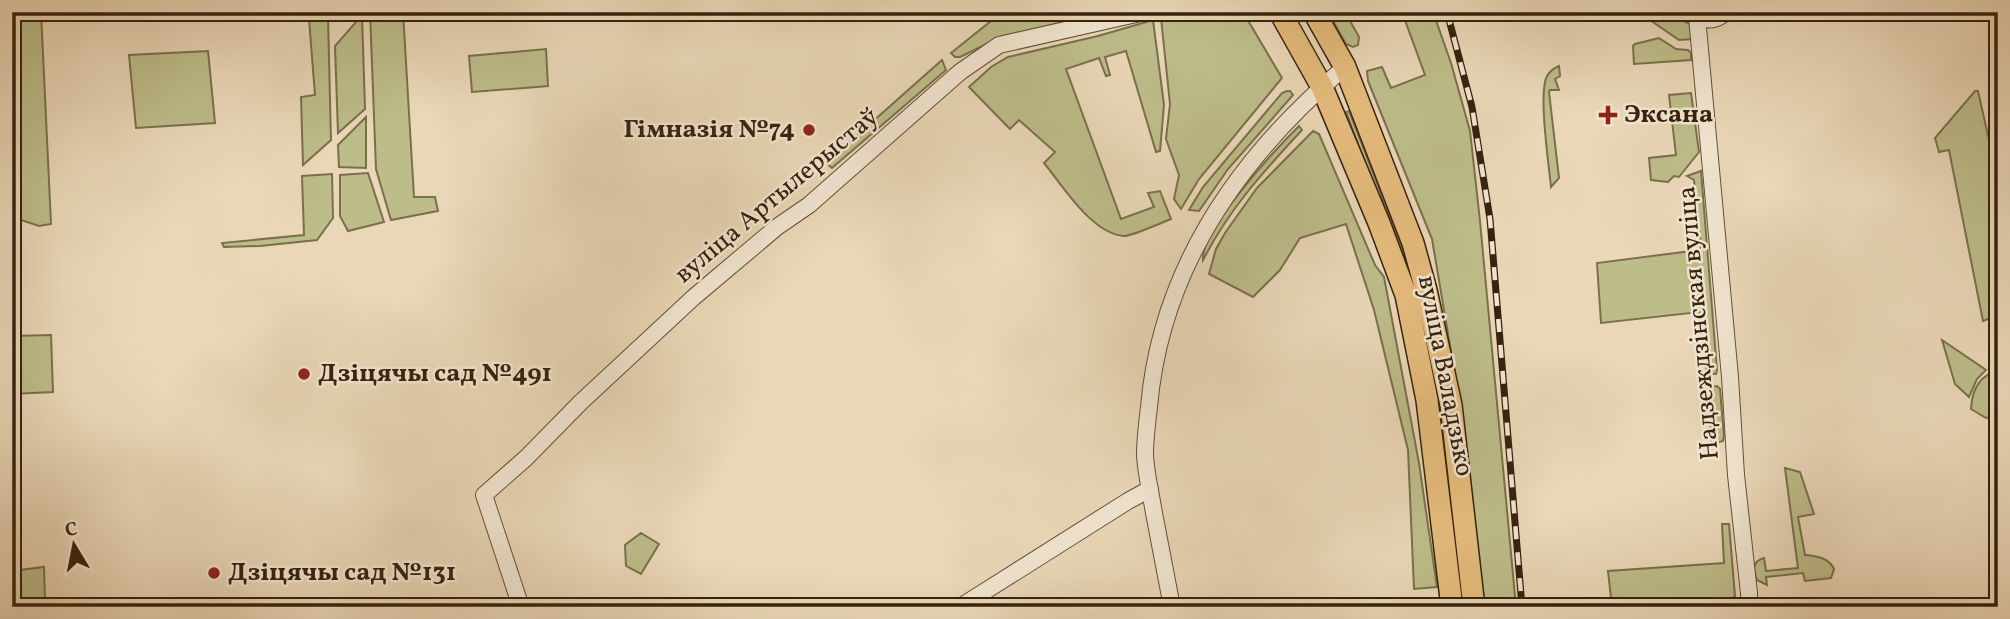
<svg xmlns="http://www.w3.org/2000/svg" width="2010" height="619" font-family="Vollkorn,serif">
  <rect width="100%" height="100%" fill="#ead7b7"/>
  <filter id="stains"><feTurbulence type="fractalNoise" baseFrequency=".00286" numOctaves="4"/><feColorMatrix values="0 0 0 0 .2 0 0 0 0 .09 0 0 0 0 .02 0 0 0 .5 -.17"/></filter>
  <radialGradient id="worn" r=".72"><stop offset=".6" stop-color="#630" stop-opacity="0"/><stop offset="1" stop-color="#630" stop-opacity=".3"/></radialGradient>
  <!-- green -->
  <path fill="#bdbd8a" stroke="#7a704c" stroke-width="2" d="M12 12H41L51 224 39 226 12 217V177L20 157Z
    M370 12H403L414 197H435L438 211 391 220 376 169Z
    M1006 12H1108L1003 36 960 57H955L951 53 1001 13Z
    M1180 12H1243L1282 78 1199 179 1181 209 1174 199 1179 175 1166 139 1170 104 1161 18Z
    M1328 12H1345L1359 37 1358 45 1353 47 1346 44Z
    M1402 12H1433L1451 63 1470 131 1480 221 1516 607H1482L1460 405 1432 239 1368 81 1367 71 1382 67 1391 88 1425 75Z
    M362 15 365 109 338 133 335 46Z
    M1673 16 1690 24 1693 39 1679 40 1650 20Z
    M328 17 331 140 303 165 301 97 315 95 309 19Z
    M1153 20 1164 105 1160 151 1156 152 1126 51 1105 57 1110 75 1106 76 1099 58 1066 69 1121 219 1154 207 1148 193 1160 191 1171 219C1161 223 1132 236 1124 236 1092 234 1063 186 1044 163L1055 152 1019 120 1010 129 969 87 991 67 1008 57 1098 36Z
    M1659 38 1676 49 1688 50 1691 53V60L1634 64 1633 46 1635 44Z
    M546 49 548 86 472 92 469 56Z
    M208 51 215 123 136 128 129 55Z
    M942 60 946 70 832 168 826 163Z
    M1559 66 1560 76 1555 79 1559 90H1550L1549 92 1559 178 1551 187C1549 165 1538 93 1547 76 1550 71 1554 68 1559 66Z
    M1287 91H1290L1293 95 1228 169 1199 211 1189 210 1203 187 1282 93Z
    M1975 91H1978L1998 180V315L1983 321 1949 150 1939 152 1935 138Z
    M1691 93 1699 152 1679 177 1674 176 1668 182 1651 180 1649 158 1676 155 1669 95Z
    M1349 111 1416 284 1438 395 1465 607H1462L1387 221 1346 112Z
    M366 117V168L339 167 338 145Z
    M1299 126 1302 130C1263 172 1230 208 1203 260 1200 230 1277 148 1299 126Z
    M1313 131 1319 134 1375 265 1384 277 1419 463 1437 587 1414 589 1408 450 1374 310 1346 224 1300 238 1280 270 1253 297 1209 274 1216 249 1225 233 1257 188Z
    M1701 171 1717 370 1716 374H1707L1699 312 1601 323 1597 263 1699 250 1701 247 1694 180 1687 176Z
    M368 173 384 222 348 231 340 216V175Z
    M332 174 333 218 317 240 260 246 224 247 222 243 304 235 302 176Z
    M51 335 53 392 12 394V336Z
    M1942 340 1986 370 1977 379 1969 397 1955 384Z
    M1998 371V384L1992 386 1998 415 1986 418 1971 409C1972 391 1979 375 1998 371Z
    M1717 386 1720 389 1724 436 1723 441 1712 444 1708 387Z
    M1785 468 1800 472 1814 514 1798 517 1805 555C1817 556 1829 558 1834 569L1831 578 1805 581 1803 573 1766 577 1767 585 1757 580C1753 570 1752 561 1764 558L1766 571 1798 568Z
    M1722 524H1729L1735 596 1729 600 1677 607H1612L1608 571 1724 563Z
    M641 533 659 544 641 574 626 566 625 545Z
    M44 567 45 601 12 604V571Z"/>
  <g fill="none" stroke-linecap="round" stroke-linejoin="round">
    <!-- minor casing -->
    <g stroke="#634f38" stroke-width="18">
      <path id="minor" d="M1692 12C1703 22 1715 22 1726 12
        M1697 17 1730 377 1736 475 1749 593V607
        M521 607 484 495 526 458 581 402 694 297 777 227 809 205 960 72 999 45 1145 12
        M960 607 1128 501 1150 489
        M1172 607C1166 575 1160 544 1154 513 1151 494 1146 474 1145 455 1145 439 1147 423 1149 407 1161 267 1240 156 1345 67"/>
    </g>
    <!-- major casing -->
    <g stroke="#36220e" stroke-width="24">
      <path id="major" d="M1280 12 1322 87 1379 223 1406 295 1427 400 1452 607
        M1314 12 1345 67 1413 243 1426 290 1451 405 1474 607"/>
    </g>
    <!-- minor -->
    <use href="#minor" stroke="#f1e5d0" stroke-width="16"/>
    <!-- major -->
    <use href="#major" stroke="#e5bc7c" stroke-width="21"/>
    <!-- rail casing -->
    <g stroke="#36220e" stroke-width="7">
      <path id="rail" d="M1447 12 1472 107 1490 219 1522 607"/>
    </g>
    <!-- rail -->
    <use href="#rail" stroke="#f1e5d0" stroke-width="4.5" stroke-dasharray="13" stroke-linecap="butt"/>
  </g>
  <!-- markers -->
  <g fill="#8f2418" stroke="#f1e5d0" stroke-width="2.5">
    <path d="M1604.5 104.5h7v7h7v7h-7v7h-7v-7h-7v-7h7z"/>
    <circle cx="809" cy="130" r="7"/>
    <circle cx="304" cy="374" r="7"/>
    <circle cx="214" cy="573" r="7"/>
  </g>
  <g text-anchor="middle" dominant-baseline="central" stroke-width="5" stroke-linejoin="round" paint-order="stroke">
    <!-- poi labels -->
    <g font-size="26" font-weight="bold" fill="#36220e" stroke="#f1e5d0" text-anchor="start">
      <text x="1624" y="115">Эксана</text>
      <text x="795" y="130" text-anchor="end">Гімназія №74</text>
      <text x="318" y="374">Дзіцячы сад №491</text>
      <text x="228" y="573">Дзіцячы сад №131</text>
    </g>
    <!-- street labels -->
    <g font-size="26" fill="#36220e" stroke="#f1e5d0">
      <text transform="translate(777 196) rotate(-40)">вуліца Артылерыстаў</text>
      <text transform="translate(1699 323) rotate(-95)">Надзеждзінская вуліца</text>
      <text transform="translate(1445 376) rotate(79)">вуліца Валадзько</text>
    </g>
  </g>
  <!-- margin -->
  <rect width="2010" height="619" fill="none" stroke="#ead7b7" stroke-width="42"/>
  <rect x="14" y="14" width="1982" height="591" fill="none" stroke="#36220e" stroke-width="3.5"/>
  <rect x="21" y="21" width="1968" height="577" fill="none" stroke="#36220e" stroke-width="2"/>
  <!-- north arrow -->
  <g transform="translate(74 545) rotate(350)" stroke="#f1e5d0" stroke-width="5" paint-order="stroke">
  <path d="M0-5L12 26L0 18L-12 26Z" fill="#36220e"/>
  <text y="-10" font-size="19" font-weight="bold" text-anchor="middle" fill="#36220e">С</text>
  </g>
  <rect width="100%" height="100%" filter="url(#stains)"/>
  <rect width="100%" height="100%" fill="url(#worn)"/>
</svg>
